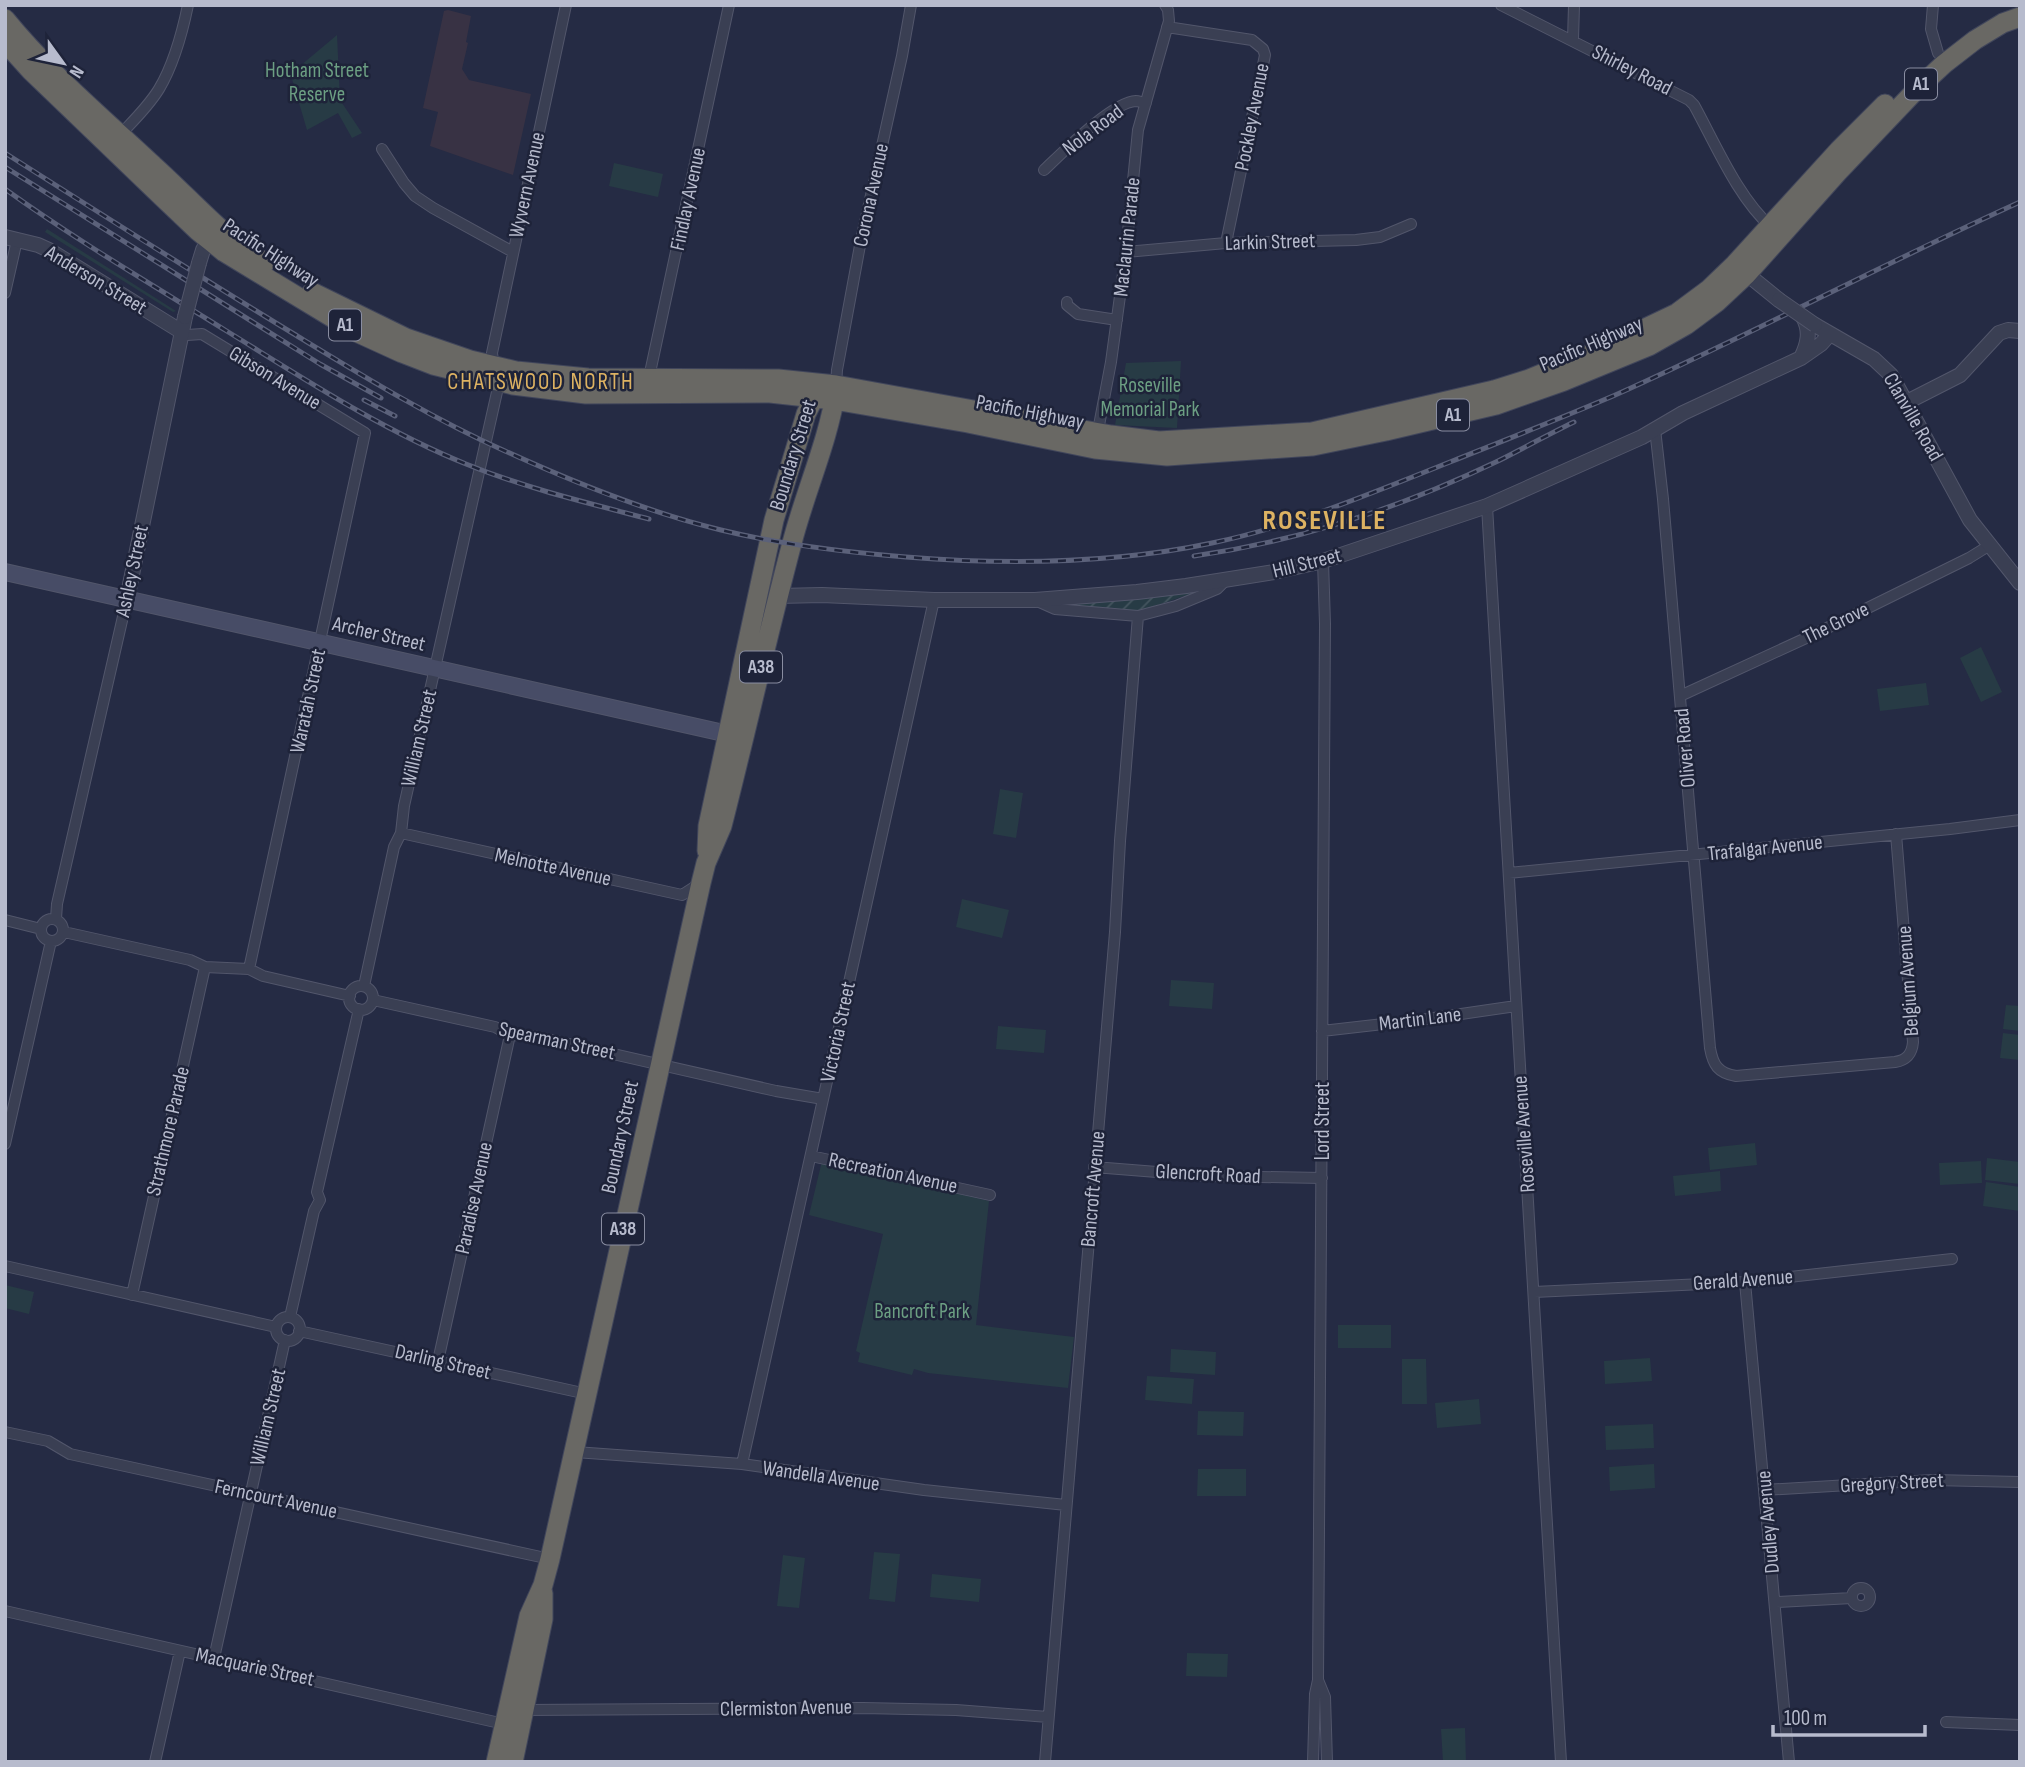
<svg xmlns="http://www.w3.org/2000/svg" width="2025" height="1767" font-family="'Sofia Sans Condensed',sans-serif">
  <defs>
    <pattern id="garden-furrows" width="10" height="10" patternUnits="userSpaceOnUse" patternTransform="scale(1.75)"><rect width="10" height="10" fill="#273b45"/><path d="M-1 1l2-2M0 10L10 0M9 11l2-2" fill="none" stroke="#44555f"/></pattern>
  </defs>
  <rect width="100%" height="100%" fill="#252b44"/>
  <!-- medical -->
  <path fill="#383244" d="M448 10 471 16 466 42 468 43 462 69 469 80 531 94 513 175 430 146 438 112 423 108 444 11Z"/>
  <!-- green -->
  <path fill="#273b45" d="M337 35 340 100 362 133 352 138 338 113 307 130 292 79 288 76Z
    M614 163 663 174 658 197 609 186Z
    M47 229 176 311 173 312 45 232Z
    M1181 361 1177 428 1115 425 1126 363Z
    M1981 647 2002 692 1981 702 1960 658Z
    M1926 683 1929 705 1880 711 1877 689Z
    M1000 789 1023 793 1016 838 993 834Z
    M962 899 1009 910 1002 938 956 927Z
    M1171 980 1214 983 1212 1009 1169 1006Z
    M2006 1005 2020 1006V1031L2003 1029Z
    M998 1026 1046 1030 1044 1053 996 1049Z
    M2003 1033 2020 1035V1060L2000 1058Z
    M1755 1143 1757 1165 1710 1170 1708 1148Z
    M1987 1158 2020 1162V1184L1985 1180Z
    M822 1161 989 1201 976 1325 1074 1337 1068 1388 928 1373 914 1369 912 1375 858 1362 860 1353 856 1351 883 1234 809 1215Z
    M1981 1161 1982 1183 1940 1185 1939 1163Z
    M1720 1171 1721 1191 1675 1196 1673 1176Z
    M1986 1182 2020 1187V1211L1983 1206Z
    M5 1285 34 1292 29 1314 5 1308Z
    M1338 1325H1391V1348H1338Z
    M1171 1349 1216 1352 1215 1375 1170 1372Z
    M1650 1358 1652 1381 1605 1384 1604 1361Z
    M1402 1359H1426L1427 1404H1402Z
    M1147 1376 1194 1379 1192 1404 1145 1400Z
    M1479 1399 1481 1424 1437 1428 1435 1403Z
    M1198 1411 1244 1412 1243 1436 1197 1435Z
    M1653 1424 1654 1448 1606 1450 1605 1426Z
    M1654 1464 1655 1488 1610 1491 1609 1467Z
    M1198 1469H1246V1496H1197Z
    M874 1552 900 1554 895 1602 869 1599Z
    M783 1555 805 1558 799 1608 777 1606Z
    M932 1574 981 1579 979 1602 930 1597Z
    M1187 1653 1228 1654 1227 1677 1186 1676Z
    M1465 1728 1466 1762H1443L1441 1729Z"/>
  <!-- garden -->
  <path fill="url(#garden-furrows)" d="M1217 585 1149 608 1134 611 1056 605Z"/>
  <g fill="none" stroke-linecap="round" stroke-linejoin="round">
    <!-- minor casing -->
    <g stroke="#52566b" stroke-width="12">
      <path id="minor" d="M1501 5 1689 100 1694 105C1716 145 1738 198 1772 228
        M1933 5 1931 29 1938 53
        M1167 27 1252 40 1263 49 1265 55 1226 243
        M1573 40 1574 5
        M119 136C133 121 148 107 159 89 174 64 182 34 188 5
        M382 149 404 183 415 196 433 208 513 252
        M1044 170C1062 153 1112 102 1136 101 1139 101 1143 103 1146 103
        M1126 252 1226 243 1356 240 1380 237 1411 224
        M5 293 17 240
        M1067 302V305L1078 314 1117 320
        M182 332 187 335 202 334 365 433 249 969
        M648 382 729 5
        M836 385 837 370 861 240 902 56 911 5
        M1655 429 1663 499 1710 1048C1713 1065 1718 1073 1736 1076L1895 1062C1907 1060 1912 1054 1913 1042L1896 834
        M1097 436 1111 362 1126 252 1138 130 1169 21 1168 10 1165 5
        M1487 506 1561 1762
        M1037 601 1055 609 1138 616 1176 606 1217 589 1227 579
        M1680 696 1817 633 1969 558 1990 545
        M401 833 682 895 699 884
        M1509 873 1950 829 2020 820
        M41 930a11 11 0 1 1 22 0a11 11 0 1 1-22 0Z
        M56 919 57 904 127 599
        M5 920 41 929
        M64 932 190 960 205 967 249 969 263 976 350 996
        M364 986 394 847 401 833 404 806 497 392 492 353 566 5
        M349 998a12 12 0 1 1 24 0a12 12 0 1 1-24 0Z
        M373 1000 495 1027 510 1035 534 1036 776 1091 823 1099
        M1322 1031 1427 1019 1516 1006
        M5 1144 51 941
        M811 1156 990 1195
        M1094 1167 1207 1176 1322 1178
        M5 1266 276 1327
        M1745 1282 1789 1762
        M1534 1292 1745 1282 1952 1259
        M132 1295 205 967
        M290 1317 314 1211 320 1200 317 1192 359 1009
        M276 1329a12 12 0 1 1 24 0a12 12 0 1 1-24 0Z
        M299 1331 587 1394
        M438 1361 510 1035
        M5 1432 48 1441 70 1454 550 1559
        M575 1452 742 1464 924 1490 1066 1505
        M742 1464 934 600
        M1765 1490 1933 1480 2020 1482
        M1852 1597a9 9 0 1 1 18 0a9 9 0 1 1-18 0Z
        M1776 1602 1852 1598
        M5 1611 504 1724
        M214 1658 285 1340
        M1318 1680 1325 1697 1327 1762
        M524 1710 863 1708 956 1710 1048 1717
        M1946 1722 2020 1725
        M155 1762 180 1651
        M1045 1762 1115 932 1120 841 1138 616
        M1313 1762 1315 1694 1318 1680 1325 624 1323 561"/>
    </g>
    <!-- tertiary casing -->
    <g stroke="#52566b" stroke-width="16">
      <path id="tertiary" d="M5 237 38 245 49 250 182 332
        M199 263 203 250 213 232
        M1742 270 1779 300
        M1815 325 1874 359 1891 375 1970 520 2020 583
        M1801 358C1808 344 1811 331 1803 317
        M1907 402 1960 375 1999 333 2008 330 2020 331
        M778 596 822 595 934 600H1035L1137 592 1186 586 1274 572 1323 561 1487 506 1642 437 1683 413 1801 358 1821 344 1830 334
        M127 599 185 317"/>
    </g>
    <!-- secondary casing -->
    <g stroke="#52566b" stroke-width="18">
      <path id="secondary" d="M5 572 737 736"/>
    </g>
    <!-- trunk casing -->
    <g stroke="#41465b" stroke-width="21">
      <path id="trunk" d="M5 19C49 73 103 118 153 165 190 198 223 237 265 263
        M5 42 31 71 161 196 198 231 224 252 356 332 402 353 433 365 513 385 586 394 770 393 834 400 968 423 1095 449 1167 456 1313 446 1386 431 1496 405 1564 381 1649 346 1686 325 1717 302 1747 274 1838 172 1916 90 1944 64 1975 40 2003 23 2020 17
        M312 292 406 338 470 360 516 371 588 378 778 379 836 385 1111 435 1159 441 1312 432 1494 390 1529 379 1595 352 1677 313 1708 290 1735 264 1839 150 1885 104
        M707 851 708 826 774 520 806 414 814 398 823 393
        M496 1762 529 1616 543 1585 550 1559 701 883 706 863 722 826C746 732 767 637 792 543 805 492 828 442 836 390
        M513 1762 543 1619V1593"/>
    </g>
    <!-- minor -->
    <use href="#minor" stroke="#3a3f53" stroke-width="10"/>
    <!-- tertiary -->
    <use href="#tertiary" stroke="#3a3f53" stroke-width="14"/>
    <!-- secondary -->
    <use href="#secondary" stroke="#474c66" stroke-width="16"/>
    <!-- trunk -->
    <use href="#trunk" stroke="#696864" stroke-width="19"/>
    <!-- rail casing -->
    <g stroke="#5b617a" stroke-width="5">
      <path id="rail" d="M5 153C101 214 197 275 294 334 363 376 431 418 505 451 575 483 647 512 721 530 782 545 843 552 906 557 1007 565 1112 564 1212 543 1294 526 1372 493 1450 462 1505 440 1559 419 1613 396 1750 335 1883 264 2020 202
        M5 167 320 364 381 398
        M5 189C76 240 151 284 225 330 303 378 380 429 466 464 525 488 588 503 649 519
        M364 400 395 416
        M1194 556C1300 541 1402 507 1498 461 1524 448 1549 434 1574 422"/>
    </g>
    <!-- rail -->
    <use href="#rail" stroke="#1e2339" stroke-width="2.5" stroke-dasharray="8" stroke-linecap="butt"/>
    <!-- tertiary-bridge casing -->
    <g stroke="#52566b" stroke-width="16" stroke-linecap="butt">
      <path id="tertiary-bridge" d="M1779 300 1815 325
        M185 317 199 263"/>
    </g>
    <!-- tertiary-bridge -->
    <use href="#tertiary-bridge" stroke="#3a3f53" stroke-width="14"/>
  </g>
  <g text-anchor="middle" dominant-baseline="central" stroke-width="5" stroke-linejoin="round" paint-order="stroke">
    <!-- shield labels -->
    <g fill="#1e2339" stroke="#898da1" stroke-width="2">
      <rect x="1905" y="68.5" width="32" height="31" rx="5"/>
      <rect x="329" y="309.5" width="32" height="31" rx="5"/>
      <rect x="1437" y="399.5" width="32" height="31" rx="5"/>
      <rect x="740" y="651.5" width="42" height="31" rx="5"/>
      <rect x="602" y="1213.5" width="42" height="31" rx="5"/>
    </g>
    <g font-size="19" font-weight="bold" fill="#b7bbcd">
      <text x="1921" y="84">A1</text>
      <text x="345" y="325">A1</text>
      <text x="1453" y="415">A1</text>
      <text x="761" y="667">A38</text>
      <text x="623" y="1229">A38</text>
    </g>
    <!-- park labels -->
    <g font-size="21" fill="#6c9f83" stroke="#1e2339">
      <text x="317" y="70">Hotham Street<tspan x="317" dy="24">Reserve</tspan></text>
      <text x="1150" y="385">Roseville<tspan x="1150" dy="24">Memorial Park</tspan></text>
      <text x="922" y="1311">Bancroft Park</text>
    </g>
    <!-- street labels -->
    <g font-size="21" fill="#b7bbcd" stroke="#1e2339">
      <text transform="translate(1632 70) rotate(27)">Shirley Road</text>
      <text transform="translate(1252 117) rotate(-79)">Pockley Avenue</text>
      <text transform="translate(1093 130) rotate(-37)">Nola Road</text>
      <text transform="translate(527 185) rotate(-78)">Wyvern Avenue</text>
      <text transform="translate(871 195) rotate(-78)">Corona Avenue</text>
      <text transform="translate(688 199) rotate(-78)">Findlay Avenue</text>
      <text transform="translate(1127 237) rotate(-84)">Maclaurin Parade</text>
      <text transform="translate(1270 242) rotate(-2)">Larkin Street</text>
      <text transform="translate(271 253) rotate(33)">Pacific Highway</text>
      <text transform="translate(96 280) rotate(31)">Anderson Street</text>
      <text transform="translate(1591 344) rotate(-23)">Pacific Highway</text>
      <text transform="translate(275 378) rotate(31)">Gibson Avenue</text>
      <text transform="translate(1030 412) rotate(11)">Pacific Highway</text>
      <text transform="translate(1913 417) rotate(60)">Clanville Road</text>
      <text transform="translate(793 455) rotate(-73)">Boundary Street</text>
      <text transform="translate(1307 563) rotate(-14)">Hill Street</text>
      <text transform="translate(132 571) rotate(-78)">Ashley Street</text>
      <text transform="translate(1836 623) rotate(-26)">The Grove</text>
      <text transform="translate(379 634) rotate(13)">Archer Street</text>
      <text transform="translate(308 701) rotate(-78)">Waratah Street</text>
      <text transform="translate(419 738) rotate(-77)">William Street</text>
      <text transform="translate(1685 748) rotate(-95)">Oliver Road</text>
      <text transform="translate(1765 848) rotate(-6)">Trafalgar Avenue</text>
      <text transform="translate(553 867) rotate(12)">Melnotte Avenue</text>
      <text transform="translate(1908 981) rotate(-94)">Belgium Avenue</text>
      <text transform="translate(1420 1019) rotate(-7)">Martin Lane</text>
      <text transform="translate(838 1032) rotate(-78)">Victoria Street</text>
      <text transform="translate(557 1041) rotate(12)">Spearman Street</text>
      <text transform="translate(1322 1121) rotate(-90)">Lord Street</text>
      <text transform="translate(168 1131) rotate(-77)">Strathmore Parade</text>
      <text transform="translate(1524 1134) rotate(-94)">Roseville Avenue</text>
      <text transform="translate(620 1137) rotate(-78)">Boundary Street</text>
      <text transform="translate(893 1173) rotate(12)">Recreation Avenue</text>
      <text transform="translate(1208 1174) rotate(3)">Glencroft Road</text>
      <text transform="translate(1093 1189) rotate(-85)">Bancroft Avenue</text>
      <text transform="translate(474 1198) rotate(-78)">Paradise Avenue</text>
      <text transform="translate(1743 1280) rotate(-4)">Gerald Avenue</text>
      <text transform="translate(443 1362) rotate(13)">Darling Street</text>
      <text transform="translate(268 1417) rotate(-77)">William Street</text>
      <text transform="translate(821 1476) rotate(8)">Wandella Avenue</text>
      <text transform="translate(1892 1483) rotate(-3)">Gregory Street</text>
      <text transform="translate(276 1499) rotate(12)">Ferncourt Avenue</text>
      <text transform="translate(1768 1522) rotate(-95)">Dudley Avenue</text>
      <text transform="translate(255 1667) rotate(12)">Macquarie Street</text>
      <text transform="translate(786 1708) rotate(-1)">Clermiston Avenue</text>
    </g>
    <!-- neighbourhood labels -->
    <g font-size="23" letter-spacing="2" fill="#ddb262" stroke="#1e2339">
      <text x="541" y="382">CHATSWOOD NORTH</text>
    </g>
    <!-- district labels -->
    <g font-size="28" font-weight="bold" letter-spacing="2" fill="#ddb262" stroke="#1e2339">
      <text x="1325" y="520">ROSEVILLE</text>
    </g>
  </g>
  <!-- border -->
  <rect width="2025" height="1767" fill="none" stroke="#b7bbcd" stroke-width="14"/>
  <!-- north arrow -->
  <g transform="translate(63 63) rotate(123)" stroke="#1e2339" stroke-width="5" paint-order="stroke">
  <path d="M0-5L12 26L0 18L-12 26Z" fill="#b7bbcd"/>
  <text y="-10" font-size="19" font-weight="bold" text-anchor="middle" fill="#b7bbcd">N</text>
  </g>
  <!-- scale -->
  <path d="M1773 1725v10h152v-10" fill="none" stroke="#b7bbcd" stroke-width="3.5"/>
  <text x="1784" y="1725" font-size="21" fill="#b7bbcd" stroke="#1e2339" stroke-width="5" paint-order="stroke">100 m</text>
</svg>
